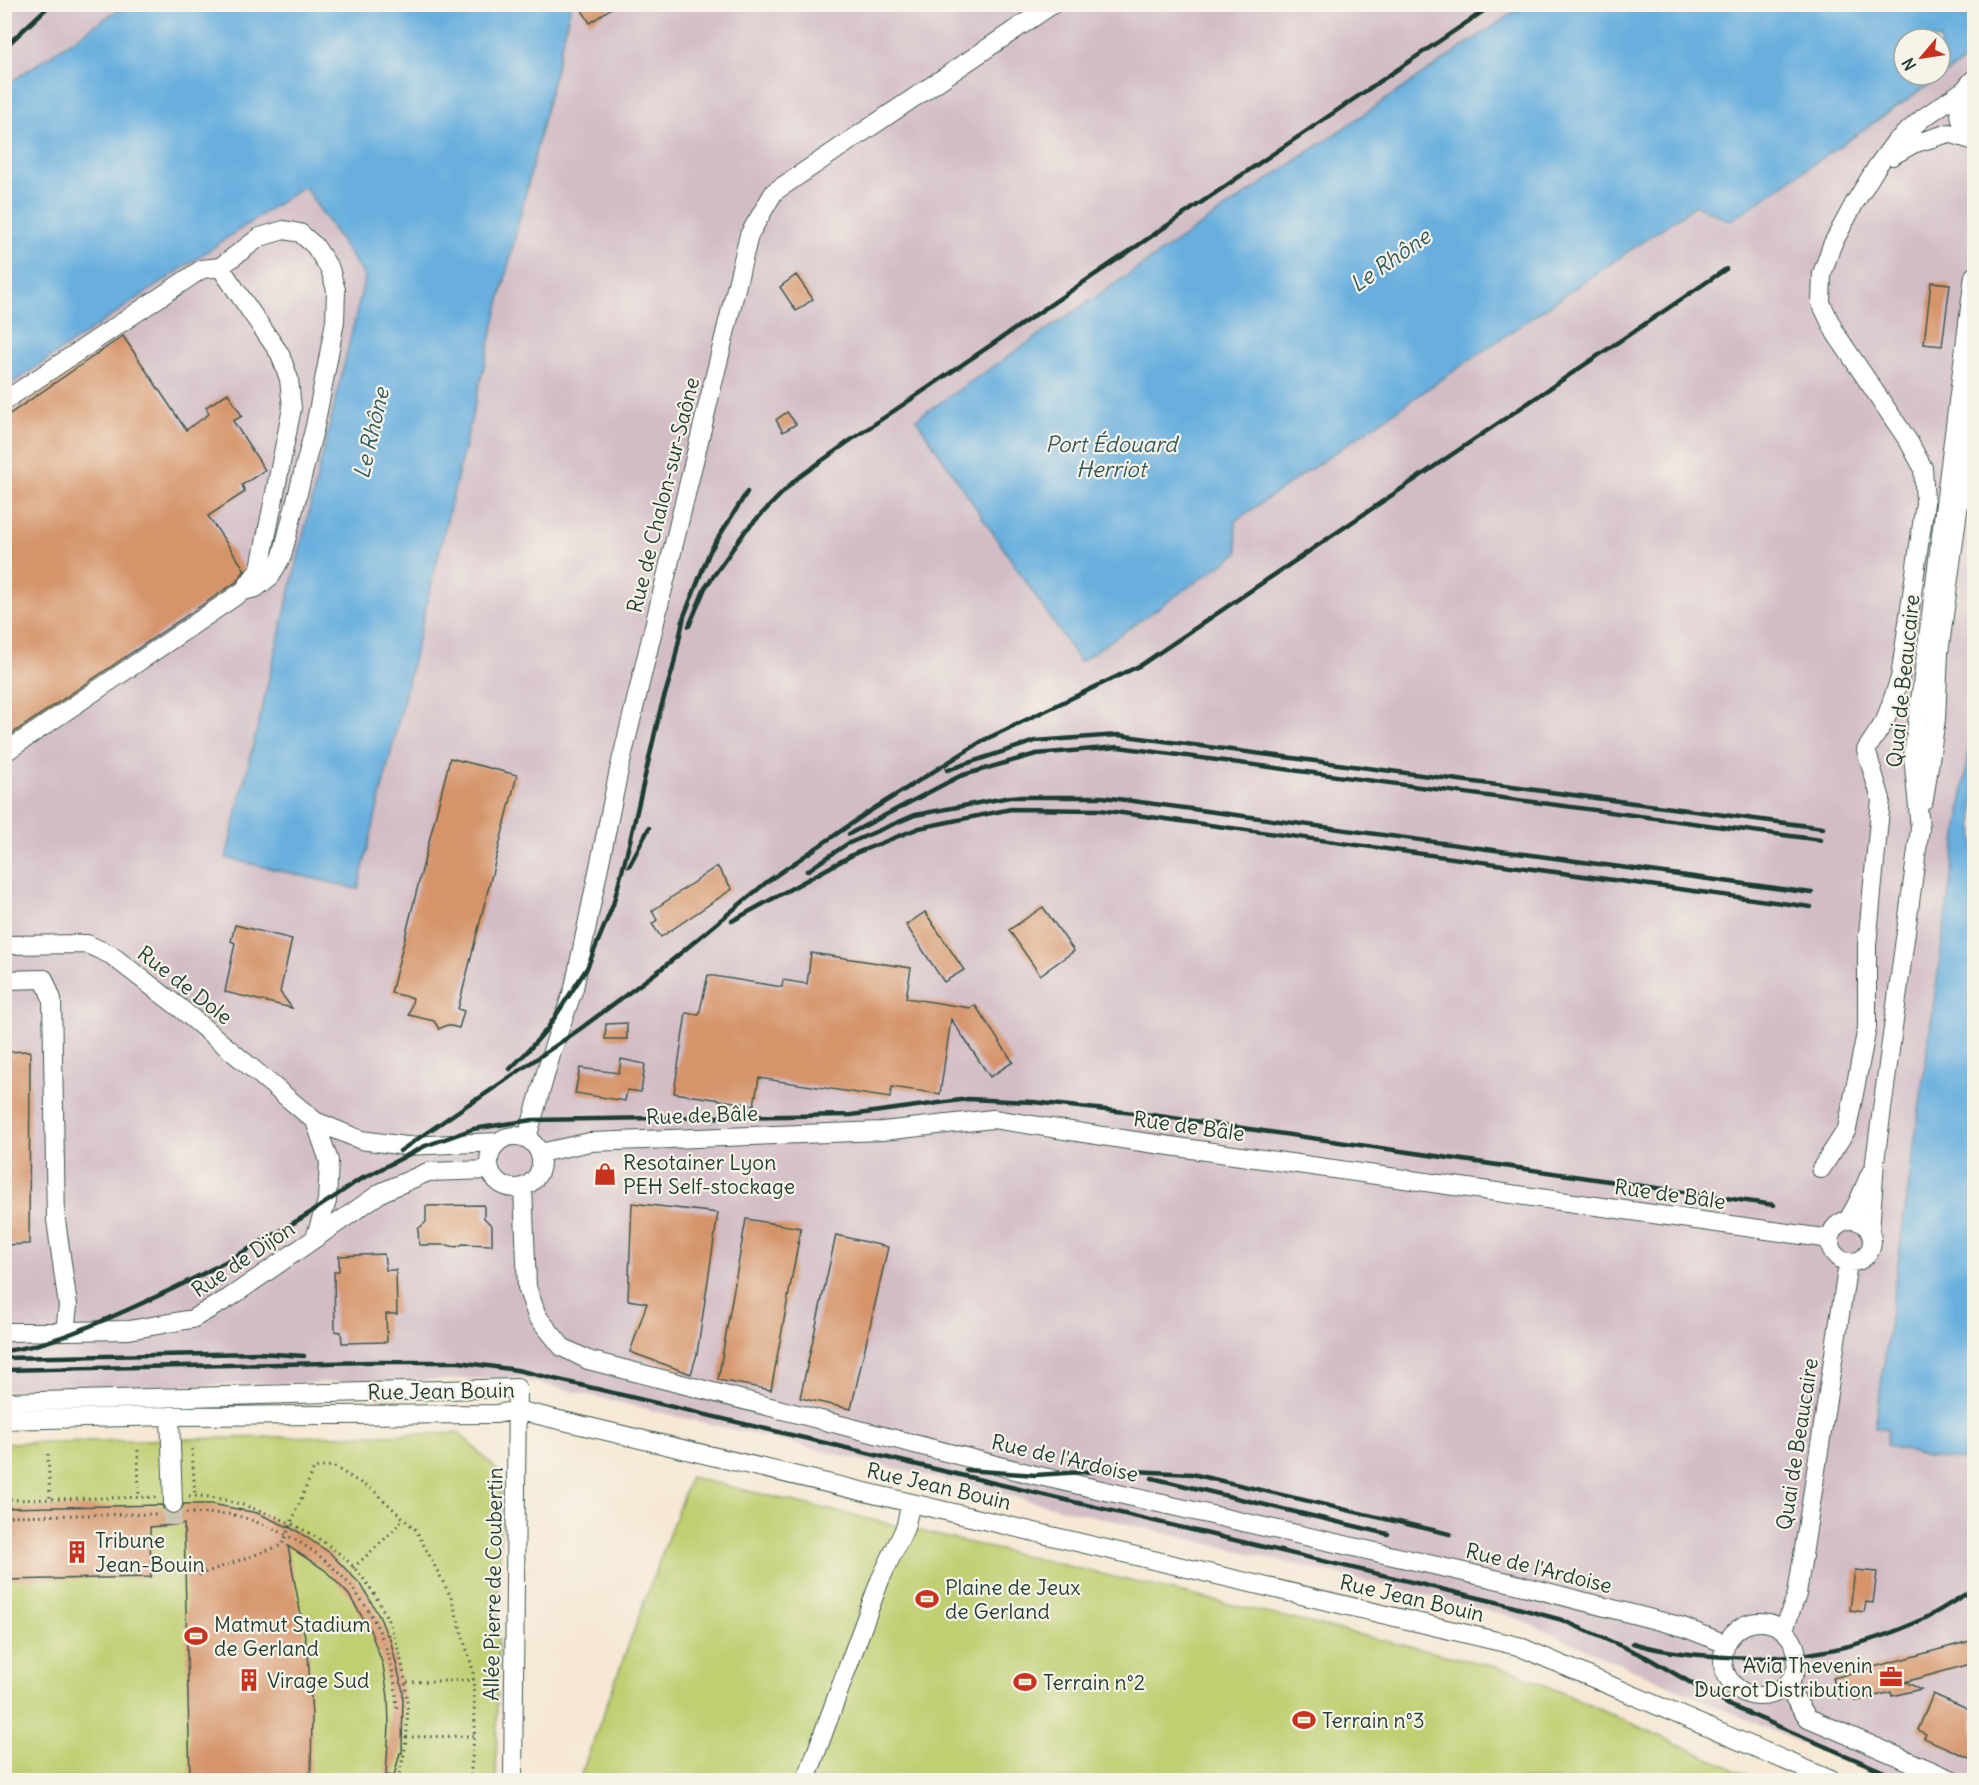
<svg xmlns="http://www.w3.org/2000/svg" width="1979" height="1785" font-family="Delius,sans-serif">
  <rect width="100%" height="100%" fill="#f7f3e8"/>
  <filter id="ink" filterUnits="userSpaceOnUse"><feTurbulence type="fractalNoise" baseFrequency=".0167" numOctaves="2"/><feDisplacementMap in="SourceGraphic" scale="12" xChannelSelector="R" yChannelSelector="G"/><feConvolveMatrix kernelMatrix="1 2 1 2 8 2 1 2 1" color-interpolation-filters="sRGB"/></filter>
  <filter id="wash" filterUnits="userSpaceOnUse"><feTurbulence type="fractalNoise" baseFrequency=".008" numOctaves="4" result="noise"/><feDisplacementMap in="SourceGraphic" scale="24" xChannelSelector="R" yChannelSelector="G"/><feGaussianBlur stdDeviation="1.35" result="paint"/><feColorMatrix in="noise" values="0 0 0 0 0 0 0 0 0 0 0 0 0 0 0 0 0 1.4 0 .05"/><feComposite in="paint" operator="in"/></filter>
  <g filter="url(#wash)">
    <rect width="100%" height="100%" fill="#f6e8d4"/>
    <!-- industrial -->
    <path fill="#d2bdc6" d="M5 4H125V5L5 86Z
      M571 5H1526L916 419 1080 662 1238 553 1235 521 1696 205 1730 221 1974 54V712L1876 1428 1888 1430 1887 1445 1927 1457 1962 1461 1965 1451 1974 1453V1780H1885L1511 1616 517 1378 5 1390 4 388 303 186 365 276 226 857 358 889Z"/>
    <!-- green -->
    <path fill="#c0cf72" stroke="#708653" stroke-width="1.5" d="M460 1433 501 1474 496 1780H5V1443Z
      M690 1477 1513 1671 1759 1780H579Z"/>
    <!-- water -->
    <path fill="#68afde" stroke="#447689" stroke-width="1.5" fill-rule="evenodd" d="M1526 4 1974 5V54L1730 221 1696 205 1235 521 1238 553 1080 662 916 419ZM1904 39H1940V75H1904Z
      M125 5H571L358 889 226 858 365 277 304 186 5 388V86Z
      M1974 712V1453L1965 1451 1963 1461 1927 1457 1886 1445 1888 1430 1875 1428Z"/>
    <g id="blocks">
      <!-- building -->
      <path fill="#d5946b" d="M578 4H617L590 23Z
        M796 275 813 299 796 311 780 287Z
        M1931 282 1950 284 1942 346 1924 344Z
        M123 336 186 430 209 414 206 407 228 393 242 416 233 421 265 470 242 485 245 492 208 516 245 570 236 582 4 739V418Z
        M787 412 796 424 783 432 776 420Z
        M450 758 517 775 458 1009 464 1011 459 1028 447 1025 439 1029 434 1021 409 1015 413 998 391 993Z
        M717 866 732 889 661 937 652 924 657 920 652 911Z
        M1043 907 1074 951 1040 975 1009 930Z
        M925 912 964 970 944 982 906 925Z
        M235 925 292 939 280 992 292 1008 225 992 235 943 231 941Z
        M811 953 911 968 906 998 970 1008 975 1005 1013 1062 990 1077 951 1019 940 1094 892 1087 890 1098 759 1078 754 1105 674 1093 686 1013 699 1015 708 975 782 987 783 980 807 984Z
        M627 1023V1039H605L606 1024Z
        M30 1051 29 1244 4 1245V1052Z
        M621 1059 645 1064 641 1092 627 1090 625 1101 575 1093 580 1068 619 1073Z
        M632 1203 718 1213 697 1354 691 1374 630 1352 647 1303 628 1300Z
        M484 1205V1218L492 1226V1245L463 1244 456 1247 447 1245H419L418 1229 426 1222V1206Z
        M746 1219 801 1228 771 1390 718 1380Z
        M836 1235 888 1247 851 1409 800 1398Z
        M384 1254 386 1270H396L397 1314H386L387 1342 342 1343 341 1332 335 1331 334 1272 339 1271V1256Z
        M184 1504H212L257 1513 297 1531 330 1553 362 1586 380 1618 387 1635H389L403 1691 402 1753H400L394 1776 386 1775 389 1726 388 1697 383 1665 370 1630 349 1595 325 1570 288 1546 308 1653 312 1716 311 1768 309 1780H190L184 1524 150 1527 151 1577 4 1580V1508L162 1505 164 1510 173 1515 179 1513Z
        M1855 1570 1877 1572 1873 1603 1866 1602 1864 1612 1850 1610Z
        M1974 1640V1663L1905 1682 1921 1689 1892 1696 1891 1692 1856 1701 1855 1694 1839 1699 1833 1678Z
        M1933 1694 1974 1712V1760L1924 1738 1926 1734 1918 1730Z"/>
    </g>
  </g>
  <g filter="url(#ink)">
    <use href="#blocks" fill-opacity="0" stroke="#3f574c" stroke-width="1.5"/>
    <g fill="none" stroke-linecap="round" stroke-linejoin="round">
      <!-- minor-tunnel -->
      <path stroke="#cbc6b4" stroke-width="18" stroke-dasharray="18 9" stroke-linecap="butt" d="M172 1525 173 1504"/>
      <!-- minor casing -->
      <g stroke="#3f574c" stroke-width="20">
        <path id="minor" d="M1974 79C1954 97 1956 123 1974 141
          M1892 156 1913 144 1949 133 1974 141
          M220 267 280 354 289 379 292 408 260 568 244 590
          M4 401 202 269 220 267 260 237 284 230 300 233 315 246 330 269 336 290 335 321 327 365 315 426 282 556 271 576 256 588 243 591 4 753
          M1924 800 1936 719 1939 653 1974 391
          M4 945 87 944 111 955 180 1008 315 1121 361 1140 406 1146 498 1142
          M4 980 44 979 52 999 56 1220 68 1306 65 1331
          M489 1162a26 26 0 1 1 52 0a26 26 0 1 1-52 0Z
          M527 1138 553 1048 574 988 619 770 749 235 774 192 1053 4
          M540 1153 590 1142 883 1131 993 1119 1135 1141 1830 1239
          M1821 1169 1847 1129 1867 1028V945L1881 799 1866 750 1885 721 1900 678 1925 503 1923 468 1909 442 1836 334 1821 303 1822 274 1832 245 1854 204 1878 165 1895 142 1923 118 1964 90
          M523 1187 527 1287 537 1316 562 1347 588 1360 1035 1475 1508 1582 1683 1627 1726 1644
          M1830 1241a21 21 0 1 1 42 0a21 21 0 1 1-42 0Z
          M1848 1220 1859 1200 1870 1174
          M1870 1232 1875 1161 1920 828 1913 756 1974 276
          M315 1238 327 1201 329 1161 315 1121
          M4 1332 129 1330 192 1319 229 1298 382 1192 428 1172 490 1170
          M4 1402 517 1388 513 1780
          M170 1416 173 1504
          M4 1420 170 1416 496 1414 517 1410 1518 1646 1831 1780
          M1723 1659a37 37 0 1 1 74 0a37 37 0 1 1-74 0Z
          M1784 1629 1797 1594 1848 1263
          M1786 1686 1808 1718 1953 1780
          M806 1780 880 1580 905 1528 911 1503"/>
      </g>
      <!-- path -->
      <path stroke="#3f574c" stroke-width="3" stroke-dasharray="1.5 4.5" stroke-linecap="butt" d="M192 1449 195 1495
        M138 1450 139 1497
        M48 1454 50 1499
        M189 1496C214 1495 238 1503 260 1511 287 1520 314 1534 336 1551 400 1601 423 1706 397 1780
        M4 1500 156 1497
        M186 1513C200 1514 214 1513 228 1514 244 1516 261 1524 276 1530 336 1557 381 1610 393 1675 396 1687 396 1700 397 1712
        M4 1516 159 1514
        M353 1568 388 1536 404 1519
        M199 1575 282 1545 314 1468 333 1466 375 1492 404 1519 416 1530 451 1597 473 1670 475 1727 470 1780
        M407 1682 474 1680
        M406 1737 474 1736"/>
      <!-- minor -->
      <use href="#minor" stroke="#fff" stroke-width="18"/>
      <!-- rail -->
      <path stroke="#1f3d34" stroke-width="4.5" d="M4 48 51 4
        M689 626 705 588 746 530 795 480 848 442 1494 4
        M947 770 1035 741 1118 735 1823 828
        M849 834 960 776 1036 754 1118 747 1821 840
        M629 866 649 828
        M807 871 847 844 915 815 1010 797H1103L1812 893
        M732 921 856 853 919 828 1011 809 1100 810 1811 907
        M510 1069 526 1053 547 1029 574 988 587 968 613 905 630 841 660 711 673 668 684 616 710 551 747 492
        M472 1103 580 1029 665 966 768 881 870 811 984 740 1141 665 1726 269
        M400 1151 476 1099
        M356 1182 425 1146 473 1129 532 1120 851 1115 968 1099 1033 1102 1152 1115 1774 1205
        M4 1351C47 1346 86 1328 125 1311 208 1274 289 1230 363 1177
        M4 1358 259 1353 304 1356
        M4 1370 372 1362H459L517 1370 1496 1602 1562 1620 1646 1657 1729 1705 1903 1780
        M966 1470 1035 1475 1114 1470 1192 1474 1450 1534
        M1152 1478 1388 1534
        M1633 1643C1655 1650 1677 1653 1700 1655 1776 1663 1845 1654 1915 1623 1936 1614 1955 1600 1974 1589"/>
    </g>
  </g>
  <!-- icons -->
  <defs>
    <g id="shop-bare" transform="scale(1.8)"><path d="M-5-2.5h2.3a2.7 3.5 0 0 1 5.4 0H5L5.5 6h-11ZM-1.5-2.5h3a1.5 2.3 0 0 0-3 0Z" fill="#c8321e" stroke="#f7f3e8" stroke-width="2.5" paint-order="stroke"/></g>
    <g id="building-bare" transform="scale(1.8)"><path d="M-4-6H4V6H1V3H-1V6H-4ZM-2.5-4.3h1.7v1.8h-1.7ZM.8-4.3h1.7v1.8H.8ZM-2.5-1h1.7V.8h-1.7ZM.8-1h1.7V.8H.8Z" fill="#c8321e" stroke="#f7f3e8" stroke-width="2.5" paint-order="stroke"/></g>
    <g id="stadium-bare" transform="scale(1.8)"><path d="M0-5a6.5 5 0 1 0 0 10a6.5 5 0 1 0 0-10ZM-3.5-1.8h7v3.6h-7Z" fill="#c8321e" stroke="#f7f3e8" stroke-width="2.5" paint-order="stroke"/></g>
    <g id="office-bare" transform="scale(1.8)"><path d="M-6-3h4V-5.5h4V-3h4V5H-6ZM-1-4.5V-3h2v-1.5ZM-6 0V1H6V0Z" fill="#c8321e" stroke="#f7f3e8" stroke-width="2.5" paint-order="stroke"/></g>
  </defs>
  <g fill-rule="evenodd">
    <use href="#shop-bare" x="605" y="1174"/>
    <use href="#building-bare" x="77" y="1552"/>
    <use href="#stadium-bare" x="927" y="1599"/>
    <use href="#stadium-bare" x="196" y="1636"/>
    <use href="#office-bare" x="1891" y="1677"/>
    <use href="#building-bare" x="249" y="1680"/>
    <use href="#stadium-bare" x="1025" y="1682"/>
    <use href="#stadium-bare" x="1304" y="1720"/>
  </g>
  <g text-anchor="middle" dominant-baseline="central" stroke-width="4.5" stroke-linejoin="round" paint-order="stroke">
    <!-- street labels -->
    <g font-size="21" fill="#1f3d34" stroke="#f7f3e8">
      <text transform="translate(663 495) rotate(-76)">Rue de Chalon-sur-Saône</text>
      <text transform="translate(1903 681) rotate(-84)">Quai de Beaucaire</text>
      <text transform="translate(185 985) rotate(38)">Rue de Dole</text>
      <text transform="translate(702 1115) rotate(-2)">Rue de Bâle</text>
      <text transform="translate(1189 1126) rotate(8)">Rue de Bâle</text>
      <text transform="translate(1670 1194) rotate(8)">Rue de Bâle</text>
      <text transform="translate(243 1259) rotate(-34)">Rue de Dijon</text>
      <text transform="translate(441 1391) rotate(-1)">Rue Jean Bouin</text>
      <text transform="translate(1797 1444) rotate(-81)">Quai de Beaucaire</text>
      <text transform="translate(1065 1458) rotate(13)">Rue de l'Ardoise</text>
      <text transform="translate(939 1486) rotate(13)">Rue Jean Bouin</text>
      <text transform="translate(1539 1568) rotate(14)">Rue de l'Ardoise</text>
      <text transform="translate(493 1584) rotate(-89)">Allée Pierre de Coubertin</text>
      <text transform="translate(1412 1598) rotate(13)">Rue Jean Bouin</text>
    </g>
    <!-- poi labels -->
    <g font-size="21" fill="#1f3d34" stroke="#f7f3e8" text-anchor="start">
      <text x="623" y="1162">Resotainer Lyon<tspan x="623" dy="24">PEH Self-stockage</tspan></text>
      <text x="95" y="1540">Tribune<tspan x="95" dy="24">Jean-Bouin</tspan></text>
      <text x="945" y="1587">Plaine de Jeux<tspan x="945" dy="24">de Gerland</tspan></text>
      <text x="214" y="1624">Matmut Stadium<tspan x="214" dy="24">de Gerland</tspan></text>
      <text x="1873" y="1665" text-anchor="end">Avia Thevenin<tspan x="1873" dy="24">Ducrot Distribution</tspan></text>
      <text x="267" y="1680">Virage Sud</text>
      <text x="1043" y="1682">Terrain n°2</text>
      <text x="1322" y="1720">Terrain n°3</text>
    </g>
    <!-- water labels -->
    <g font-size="22" font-style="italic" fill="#315a5e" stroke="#f7f3e8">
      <text transform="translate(1390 260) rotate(-35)">Le Rhône</text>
      <text transform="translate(371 433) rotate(-77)">Le Rhône</text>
      <text x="1111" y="444">Port Édouard<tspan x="1111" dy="25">Herriot</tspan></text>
    </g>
  </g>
  <!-- margin -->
  <rect width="1979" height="1785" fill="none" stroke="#f7f3e8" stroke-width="24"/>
  <!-- north arrow -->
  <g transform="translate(1922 57) rotate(241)"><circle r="28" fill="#f7f3e8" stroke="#a1aaa0" stroke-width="1.5"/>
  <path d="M0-4.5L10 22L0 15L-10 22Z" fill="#c8321e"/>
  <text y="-9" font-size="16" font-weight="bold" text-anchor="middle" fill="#1f3d34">N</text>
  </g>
</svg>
